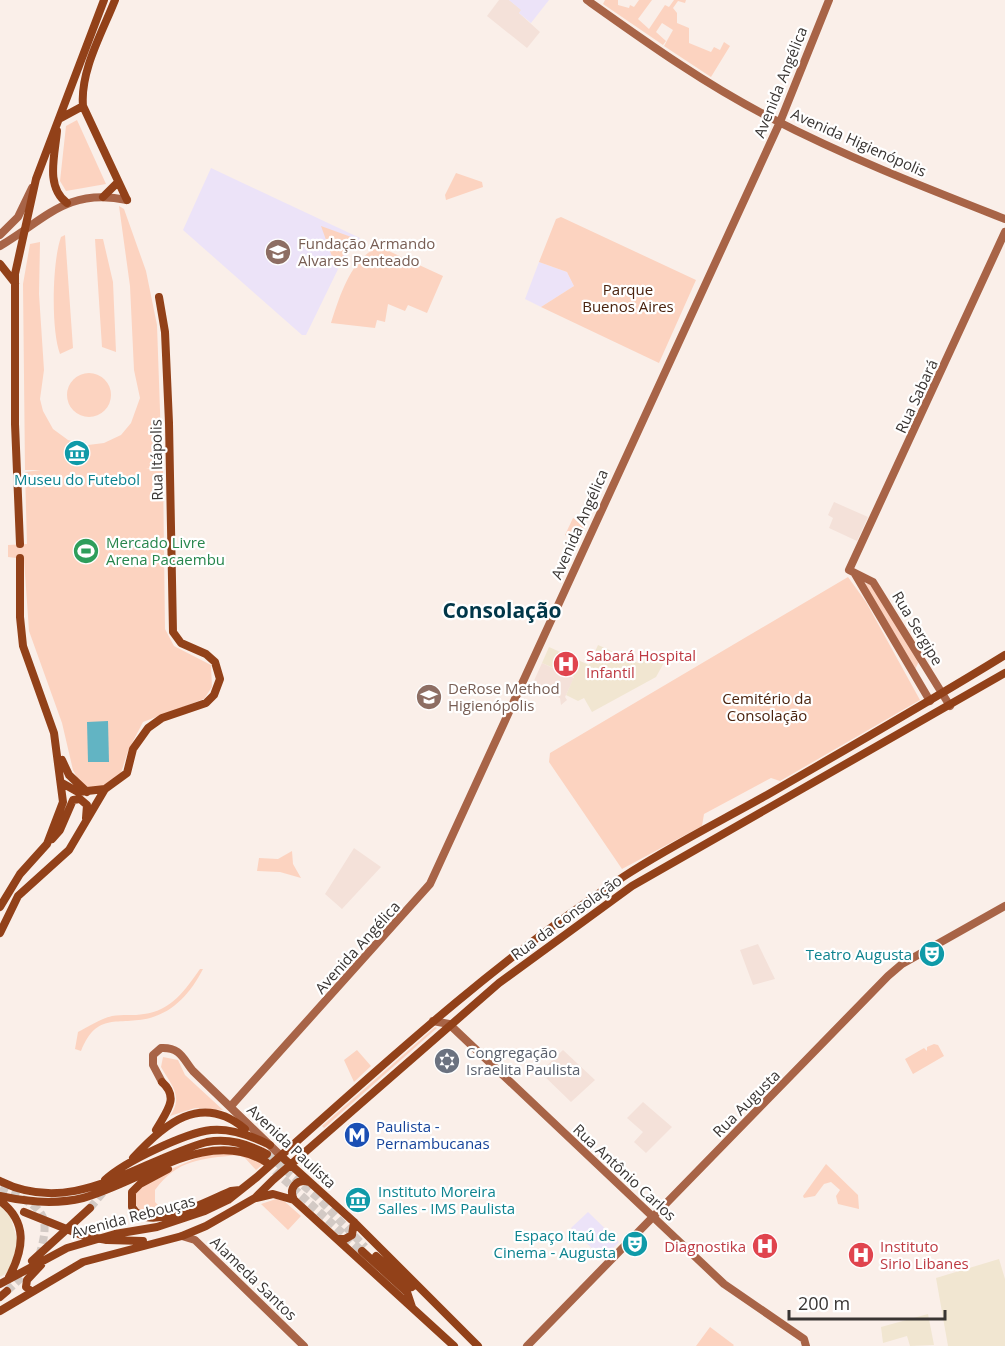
<svg xmlns="http://www.w3.org/2000/svg" width="1005" height="1346" font-family="'Open Sans',sans-serif">
  <rect width="100%" height="100%" fill="#faefe9"/>
  <!-- built -->
  <path fill="#f4e1d9" d="M499 0H509L522 10 519 13 540 32 527 48 487 16Z
    M834 502 868 517 857 541 829 528 833 518 828 515Z
    M542 663 574 678 565 697 567 700 561 705 560 698 532 685Z
    M354 848 381 867 342 909 325 894Z
    M758 944 775 979 753 985 740 950Z
    M563 1050 595 1080 571 1102 540 1072Z
    M643 1102 672 1127 646 1153 634 1142 643 1132 627 1118Z"/>
  <!-- education -->
  <path fill="#ece3f8" d="M509 0H549L531 23 519 13 521 10Z
    M211 168 360 238 341 263 306 335H302L183 230Z
    M539 262 567 272 574 286 541 307 525 299Z
    M588 1212 619 1242 603 1259 571 1228Z"/>
  <!-- medical -->
  <path fill="#f1e6d1" d="M598 645 638 663 645 649 666 659 656 677 592 712 584 698 578 701 566 695 574 677 542 663 549 647 589 665Z
    M0 1206 10 1216 17 1239 14 1258 7 1273 0 1277Z
    M999 1259 1005 1279V1346H948L936 1278Z
    M928 1314 934 1345 910 1346 907 1336 883 1343 881 1327Z"/>
  <!-- green -->
  <path fill="#fcd3c0" d="M605 0H618V5L629 8 630 5 634 7 639 0H652L638 19 649 29 665 5 669 7 674 0H686L685 3 678 1 673 8 677 13V23L689 28V43L711 52 714 47 720 50 724 42 730 46 711 77 664 46 673 30 662 23 656 32 666 41 663 45 603 4Z
    M77 120 106 184 66 191 60 181 66 126Z
    M456 173 482 182 483 187 446 200 445 195Z
    M119 206 124 209 146 271 157 325 162 468H146L163 471 165 629 174 646 211 665 212 687 204 699 143 722 128 751 121 773 104 786 90 788 80 783 73 770 62 723 29 631 24 559 8 557V545L27 544 25 472 41 470H25L23 284 30 244 40 242 39 294 44 370 40 399 43 411 53 429 68 440 88 445 104 443 121 435 131 423 140 398 134 370 130 286Z
    M561 217 696 280 659 363 541 307 574 286 567 272 539 262 556 219Z
    M321 226 354 238 355 241 339 261 334 262Z
    M65 235 73 348 60 354C51 331 52 262 61 237Z
    M95 239H103L113 282 116 352 102 347Z
    M380 247 443 276 427 313 408 305 405 311 388 304 385 322 377 320 375 328 331 323C339 298 352 255 380 247Z
    M67 395a22 22 0 1 1 44 0a22 22 0 1 1-44 0Z
    M573 518 586 523 571 557 562 553 565 545 570 548 572 544 567 542 569 537 565 535Z
    M848 577 866 602 920 700 780 781 771 778 704 814 702 826 622 869 549 762 550 753Z
    M863 583 874 585 919 661 914 672Z
    M292 851 293 864 301 878 280 872 257 871 259 858 278 859Z
    M200 969H203C191 992 175 1011 150 1018 118 1026 97 1011 81 1051L75 1049 78 1032C88 1027 100 1019 112 1016 122 1014 134 1016 144 1014 171 1011 186 989 200 969Z
    M435 1027 437 1028 324 1128 322 1126Z
    M934 1044 938 1045 944 1056 913 1074 905 1059 924 1048 927 1051V1047Z
    M357 1050 371 1066 354 1082 344 1060Z
    M163 1057 178 1060 185 1075 223 1110 195 1108 170 1116C184 1096 171 1085 161 1067Z
    M263 1146 273 1156 256 1170 245 1158 237 1155C201 1159 178 1159 155 1190V1202L165 1212 144 1214C135 1205 133 1202 136 1190L171 1169 204 1155 264 1151Z
    M826 1164 858 1195 859 1209 838 1204 836 1196 840 1190 831 1182 824 1184 815 1196 804 1198 803 1196Z
    M276 1199 284 1201 301 1216 288 1230 261 1204Z
    M710 1327 734 1345 733 1346H696Z"/>
  <!-- water -->
  <path fill="#62b4c3" d="M108 721 109 762H88L87 722Z"/>
  <g fill="none" stroke-linecap="round" stroke-linejoin="round">
    <!-- primary-tunnel -->
    <path stroke="#d3cac5" stroke-width="8" stroke-dasharray="8 4" stroke-linecap="butt" d="M267 1154 318 1198 365 1247
      M266 1163 362 1251
      M0 1188C38 1206 54 1209 39 1256
      M90 1208 105 1190
      M7 1291 33 1267"/>
    <!-- secondary -->
    <path stroke="#a86447" stroke-width="8" d="M587 0C646 42 706 85 771 118 846 157 926 188 1005 219
      M0 235 18 217 32 188
      M0 246C47 218 67 188 127 200
      M855 574 930 701
      M950 706 873 582 849 570 1005 232
      M433 1021 449 1024 724 1284 804 1339 806 1346
      M162 1082 153 1065V1055L161 1048C181 1047 183 1059 193 1071L281 1156
      M231 1106 430 884 780 122 829 0
      M182 1236 195 1240 304 1346
      M527 1346 888 976 902 964 1005 906"/>
    <!-- primary -->
    <path stroke="#924119" stroke-width="8" d="M115 0C102 33 80 71 83 106L127 200
      M59 119 83 106
      M57 131C55 155 45 187 67 203
      M103 197 118 182
      M0 264 15 283
      M20 544 15 424V274L36 179 104 0
      M62 760 69 775 87 792
      M62 783 78 792 105 789
      M52 839 60 830 73 800 80 799 87 805 86 818
      M0 907 20 874 47 844 63 802 54 733 23 646 20 617V558
      M0 933 18 896 69 850 105 789 127 773 133 749 148 728 162 718 206 703 214 695 220 679 215 662 206 654 181 643 173 632 169 423 165 332 159 297
      M156 1130C166 1112 180 1098 162 1082
      M281 1156 354 1222 478 1346
      M133 1158C164 1124 201 1092 245 1129
      M168 1169 140 1184 132 1192V1207C147 1235 209 1200 231 1191L240 1190
      M105 1180C124 1162 185 1133 211 1130 231 1128 252 1136 270 1145
      M0 1181C74 1218 137 1161 207 1142 229 1138 247 1144 267 1154
      M0 1196C27 1202 55 1205 83 1198 140 1183 208 1126 266 1162
      M256 1198 273 1194 294 1200 454 1346
      M294 1200C288 1188 297 1178 309 1182
      M0 1201C28 1222 24 1249 9 1277
      M337 1239H345L352 1235 354 1222
      M107 1240 143 1241
      M362 1251 407 1292 412 1307
      M376 1256 412 1287
      M32 1261 90 1208
      M0 1284 67 1248 115 1234 157 1227 205 1211 228 1200 257 1177C375 1072 491 964 623 877 669 847 719 822 767 795 847 749 927 703 1005 655
      M31 1291 26 1287 27 1280 41 1265
      M0 1297 7 1291
      M0 1311 83 1262 182 1236 206 1226 255 1198 273 1180 499 983 632 886 1005 673"/>
    <!-- primary-bridge -->
    <path stroke="#924119" stroke-width="8" d="M24 1212 84 1236 107 1240"/>
  </g>
  <!-- icons -->
  <defs>
    <g id="university-disc" transform="scale(1.35)"><circle r="9.5" fill="#8d6e63" stroke="#fff"/><path d="M0-5L7-2L0 1L-7-2ZM-4 1L0 2.5L4 1V4Q0 6-4 4Z" fill="#fff"/></g>
    <g id="museum-disc" transform="scale(1.35)"><circle r="9.5" fill="#0f9aa8" stroke="#fff"/><path d="M0-6L6-3V-2H-6V-3ZM-5-1h2V3h-2ZM-1-1h2V3h-2ZM3-1h2V3H3ZM-6 4H6V6H-6Z" fill="#fff"/></g>
    <g id="stadium-disc" transform="scale(1.35)"><circle r="9.5" fill="#2e9e5b" stroke="#fff"/><path d="M0-5a6.5 5 0 1 0 0 10a6.5 5 0 1 0 0-10ZM-3.5-1.8h7v3.6h-7Z" fill="#fff"/></g>
    <g id="hospital-disc" transform="scale(1.35)"><circle r="9.5" fill="#e0444e" stroke="#fff"/><path d="M-5-5h3v3.5h4V-5h3V5h-3V1.5h-4V5h-3Z" fill="#fff"/></g>
    <g id="theatre-disc" transform="scale(1.35)"><circle r="9.5" fill="#0f9aa8" stroke="#fff"/><path d="M-5-5.5Q0-4 5-5.5V0Q5 5 0 6Q-5 5-5 0ZM-3.3-2.5H-1v1.5H-3.3ZM1-2.5H3.3v1.5H1ZM-2.8 1Q0 5.5 2.8 1Z" fill="#fff"/></g>
    <g id="synagogue-disc" transform="scale(1.35)"><circle r="9.5" fill="#6b7280" stroke="#fff"/><path d="M0-6.5L5.6 3.2H-5.6ZM0 6.5L5.6-3.2H-5.6Z" fill="#fff"/></g>
    <g id="metro-disc" transform="scale(1.35)"><circle r="9.5" fill="#1a4fb4" stroke="#fff"/><path d="M-5.5 5V-5H-3L0 0L3-5H5.5V5H3V-.5L0 4L-3-.5V5Z" fill="#fff"/></g>
  </defs>
  <g fill-rule="evenodd">
    <use href="#university-disc" x="278" y="252"/>
    <use href="#museum-disc" x="77" y="453"/>
    <use href="#stadium-disc" x="86" y="551"/>
    <use href="#hospital-disc" x="566" y="664"/>
    <use href="#university-disc" x="429" y="697"/>
    <use href="#theatre-disc" x="932" y="954"/>
    <use href="#synagogue-disc" x="447" y="1061"/>
    <use href="#metro-disc" x="357" y="1135"/>
    <use href="#museum-disc" x="358" y="1200"/>
    <use href="#theatre-disc" x="635" y="1244"/>
    <use href="#hospital-disc" x="765" y="1246"/>
    <use href="#hospital-disc" x="861" y="1255"/>
  </g>
  <g text-anchor="middle" dominant-baseline="central" stroke-width="4.5" stroke-linejoin="round" paint-order="stroke">
    <!-- street labels -->
    <g font-size="15" fill="#393533" stroke="#fff">
      <text transform="translate(780 82) rotate(-68)">Avenida Angélica</text>
      <text transform="translate(859 142) rotate(24)">Avenida Higienópolis</text>
      <text transform="translate(916 396) rotate(-65)">Rua Sabará</text>
      <text transform="translate(156 460) rotate(-91)">Rua Itápolis</text>
      <text transform="translate(579 524) rotate(-66)">Avenida Angélica</text>
      <text transform="translate(918 628) rotate(59)">Rua Sergipe</text>
      <text transform="translate(566 917) rotate(-36)">Rua da Consolação</text>
      <text transform="translate(357 947) rotate(-48)">Avenida Angélica</text>
      <text transform="translate(746 1103) rotate(-45)">Rua Augusta</text>
      <text transform="translate(292 1146) rotate(43)">Avenida Paulista</text>
      <text transform="translate(625 1172) rotate(43)">Rua Antônio Carlos</text>
      <text transform="translate(133 1216) rotate(-15)">Avenida Rebouças</text>
      <text transform="translate(254 1278) rotate(44)">Alameda Santos</text>
    </g>
    <!-- education labels -->
    <g font-size="15" fill="#785e54" stroke="#fff" text-anchor="start">
      <text x="298" y="243">Fundação Armando<tspan x="298" dy="17">Alvares Penteado</tspan></text>
      <text x="448" y="688">DeRose Method<tspan x="448" dy="17">Higienópolis</tspan></text>
    </g>
    <!-- park labels -->
    <g font-size="15" fill="#4b230e" stroke="#fff">
      <text x="628" y="289">Parque<tspan x="628" dy="17">Buenos Aires</tspan></text>
      <text x="767" y="698">Cemitério da<tspan x="767" dy="17">Consolação</tspan></text>
    </g>
    <!-- culture labels -->
    <g font-size="15" fill="#0d838f" stroke="#fff" text-anchor="end">
      <text x="77" y="479" text-anchor="middle">Museu do Futebol</text>
      <text x="912" y="954">Teatro Augusta</text>
      <text x="378" y="1191" text-anchor="start">Instituto Moreira<tspan x="378" dy="17">Salles - IMS Paulista</tspan></text>
      <text x="616" y="1235">Espaço Itaú de<tspan x="616" dy="17">Cinema - Augusta</tspan></text>
    </g>
    <!-- leisure labels -->
    <g font-size="15" fill="#27864d" stroke="#fff" text-anchor="start">
      <text x="106" y="542">Mercado Livre<tspan x="106" dy="17">Arena Pacaembu</tspan></text>
    </g>
    <!-- health labels -->
    <g font-size="15" fill="#be3a42" stroke="#fff" text-anchor="start">
      <text x="586" y="655">Sabará Hospital<tspan x="586" dy="17">Infantil</tspan></text>
      <text x="746" y="1246" text-anchor="end">Diagnostika</text>
      <text x="880" y="1246">Instituto<tspan x="880" dy="17">Sirio Libanes</tspan></text>
    </g>
    <!-- worship labels -->
    <g font-size="15" fill="#5b616d" stroke="#fff" text-anchor="start">
      <text x="466" y="1052">Congregação<tspan x="466" dy="17">Israelita Paulista</tspan></text>
    </g>
    <!-- transit labels -->
    <g font-size="15" fill="#164399" stroke="#fff" text-anchor="start">
      <text x="376" y="1126">Paulista -<tspan x="376" dy="17">Pernambucanas</tspan></text>
    </g>
    <!-- district labels -->
    <g font-size="21" font-weight="bold" fill="#013749" stroke="#fff">
      <text x="502" y="610">Consolação</text>
    </g>
  </g>
  <!-- scale -->
  <path d="M789 1310v9h156v-9" fill="none" stroke="#393533" stroke-width="3"/>
  <text x="798" y="1310" font-size="18" fill="#393533" stroke="#ffffff" stroke-width="4.5" paint-order="stroke">200 m</text>
</svg>
